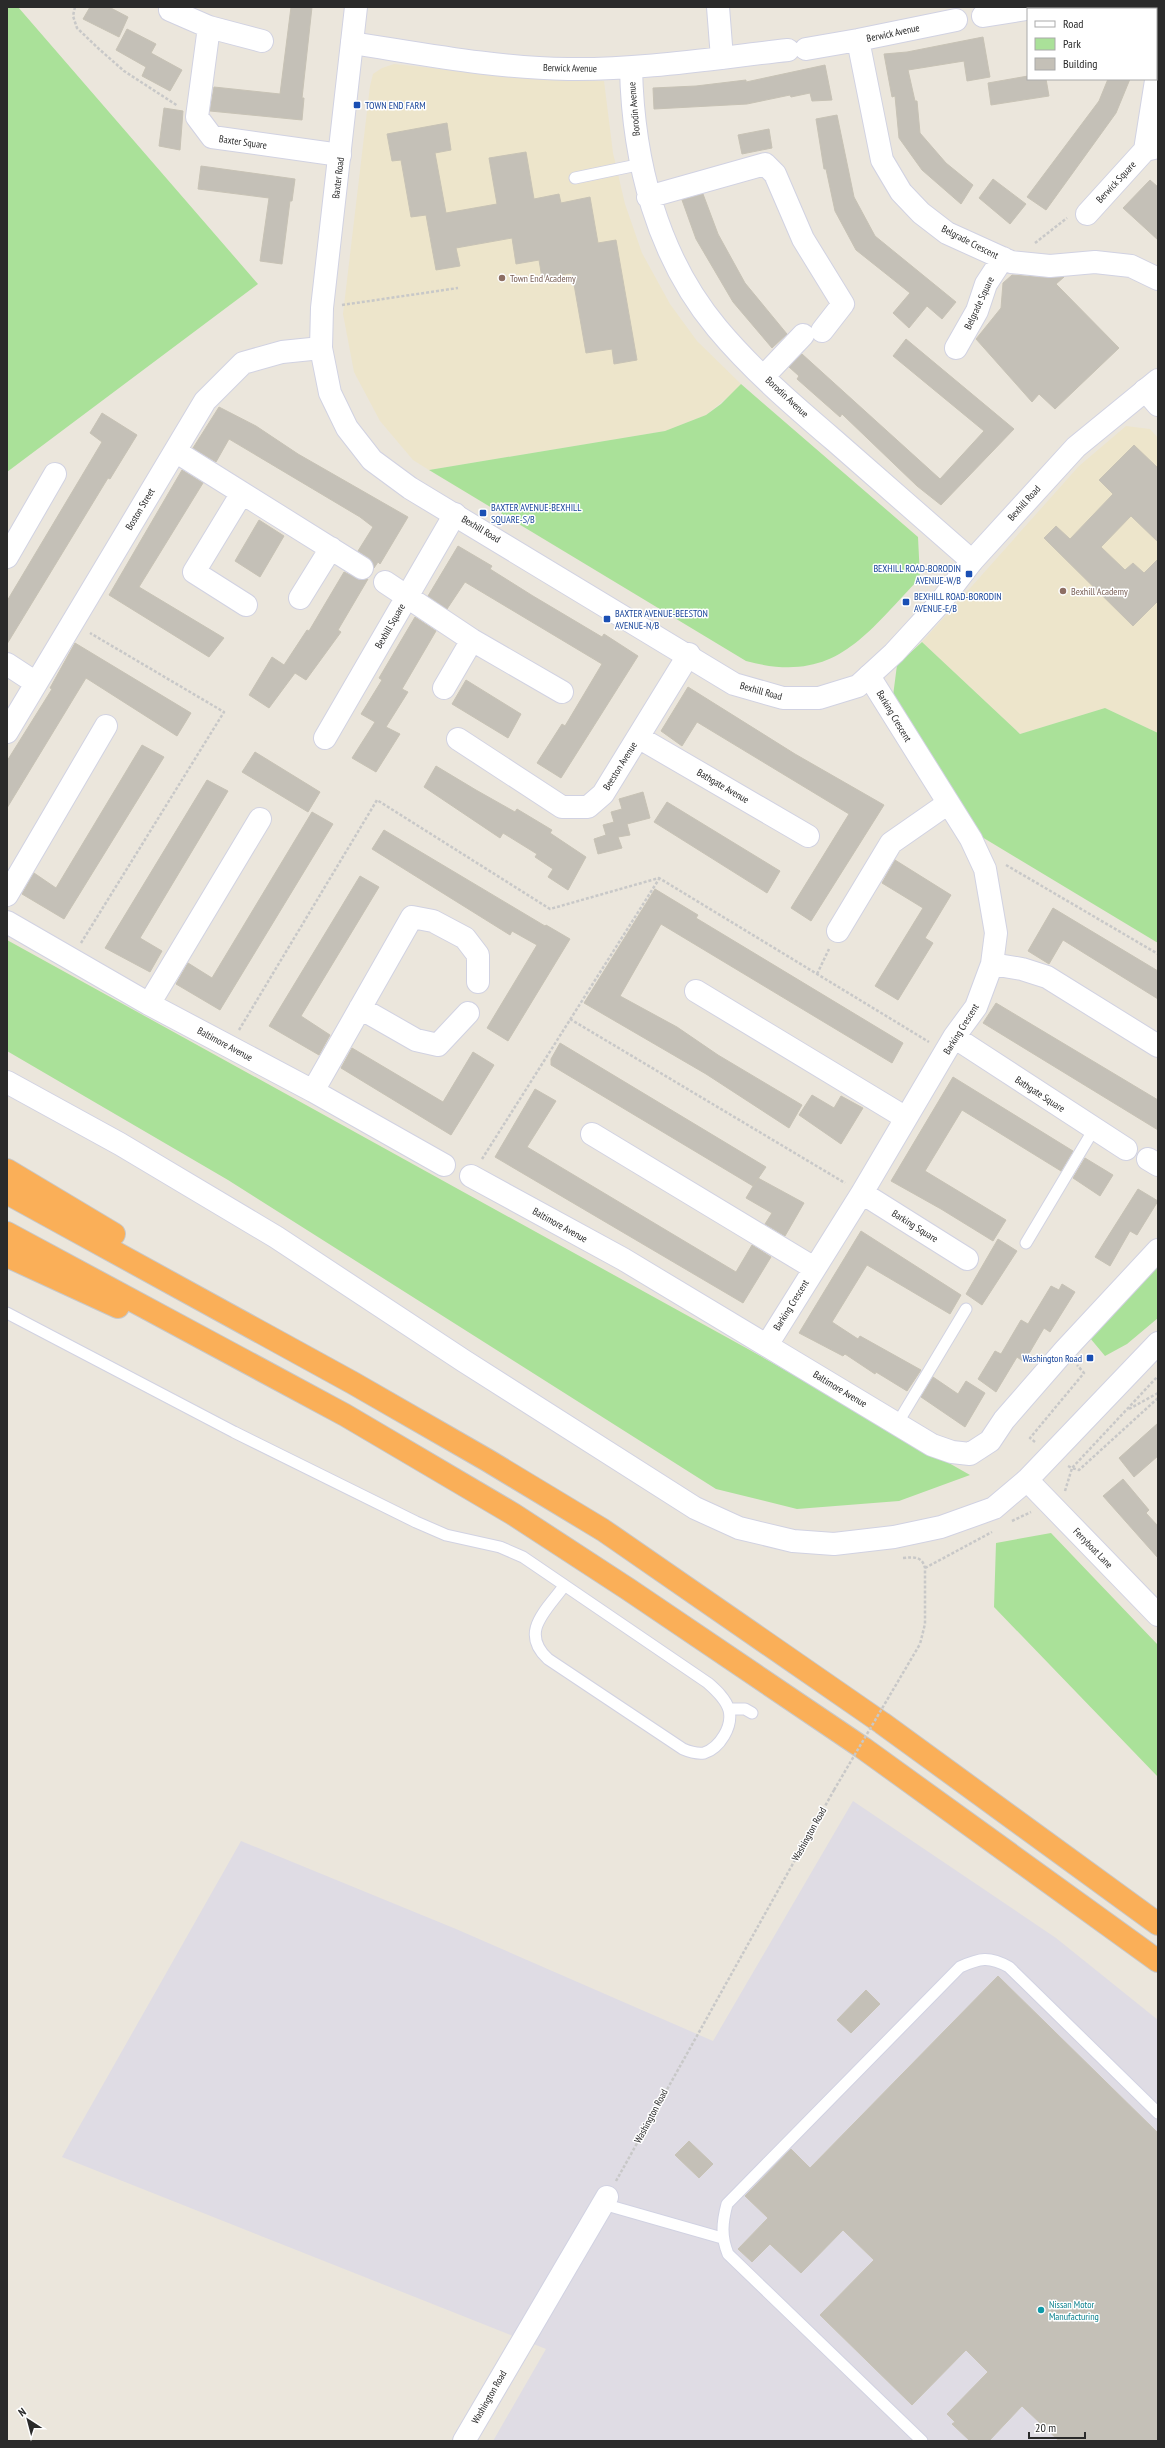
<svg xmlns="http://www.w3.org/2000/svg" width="1165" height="2448" font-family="'PT Sans Narrow',sans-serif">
  <rect width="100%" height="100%" fill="#ebe6dc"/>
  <!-- industrial -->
  <path fill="#dfdce4" d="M853 1801 1056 1938 1158 2020V2441H493L546 2349 62 2157 241 1841 456 1929 713 2041Z"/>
  <!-- education -->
  <path fill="#ede5cb" d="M394 64 539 79 604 81 613 153 625 204 642 253 670 304 697 341 741 384 734 392 706 415 665 431 429 470 413 460 380 421 354 372 343 314 370 86 373 74 382 68Z
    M1126 426 1150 429 1158 438V733L1105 708 1020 734 922 642 1079 466Z"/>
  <!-- green -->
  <path fill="#aae199" d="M7 7H18L258 284 7 472Z
    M741 384 918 537 920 578C864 636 835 685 746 661L429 470 665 431 706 415 721 404Z
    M922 642 1020 734 1105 708 1158 733V943L982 837 893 696 897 665Z
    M7 940 748 1349 970 1475 899 1501 797 1509 716 1489 228 1180 7 1051Z
    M1158 1262V1318L1127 1344 1105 1356 1090 1338Z
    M1051 1533 1158 1645V1777L994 1607 996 1543Z"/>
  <!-- building -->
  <path fill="#c4c0b7" stroke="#c7c2b5" d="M90 7H109L128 17 119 37 83 19Z
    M291 7H312L302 98H304L302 120 210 111 214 87 280 94Z
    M127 29 156 44 151 53 182 70 170 91 142 76 146 67 116 50Z
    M983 37 990 77 967 81 964 61 908 70 915 101H917L920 133 946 163 973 185 961 204 922 170 899 138 895 96 892 97 884 54 907 52Z
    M825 65 832 100 812 101 810 93 791 97 790 95 747 104 654 109 653 88 696 86 746 80V82Z
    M1028 76V79H1046L1049 96 991 105 988 83Z
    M1108 79H1130L1116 113 1046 210 1027 197 1099 101Z
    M164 108 183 111 180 150 159 146Z
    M837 115 854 197 875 236 956 302 942 319 927 306 909 328 893 313 910 293 856 250 835 211 826 169H824L816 119Z
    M447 123 451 150 435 153 446 213 497 204 489 158 526 152 534 199 559 194 561 203 590 197 598 243 616 240 637 360 614 364 612 349 586 353 572 273 542 278 539 260 516 264 512 238 456 248 460 266 436 270 426 215 411 217 401 160 392 161 387 134Z
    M769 129 772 148 742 154 738 135Z
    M201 166 295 179 292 201H290L282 264 260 261 269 198 198 189Z
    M993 179 1026 204 1010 224 979 198Z
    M1150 180 1158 187V240L1123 208Z
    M703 194 718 234 745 283 787 334 772 348 733 302 696 239 682 200Z
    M1012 275 1049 278 1064 277 1056 284 1119 348 1055 409 1039 394 1032 402 976 339 1001 308 1003 283Z
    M906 339 1014 429 941 505 917 486 842 414 840 417 797 379 799 376 789 367 802 354 940 479 984 431 893 356Z
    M219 407 256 426 298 454 408 517 380 564 378 562 374 568 369 558 358 551 373 527 360 517 229 439 216 462 193 448Z
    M102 413 137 435 110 479 108 478 7 644V601L102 442 90 433Z
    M1134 445 1158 468V542L1131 516 1101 547 1125 570 1133 563 1144 573 1158 559V601L1133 626 1044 538 1056 526 1070 539 1113 494 1099 480Z
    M182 470 203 483 139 587 224 638 209 657 109 595Z
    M259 520 284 536 260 577 235 561Z
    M458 546 492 566 490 569 533 596 602 637 604 634 638 656 561 778 537 763 562 724 565 726 602 664 465 582 447 609 428 596Z
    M344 572 361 580 368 579 338 630 341 632 306 680 295 673 269 708 249 695 272 657 284 665 307 630 309 631Z
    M415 617 436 631 402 689 408 692 386 727 400 734 376 772 352 758 375 722 361 714 382 680 379 678Z
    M75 643 191 713 177 736 86 678 7 808V761L52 689 50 688Z
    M466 680 521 714 508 738 452 704Z
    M688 687 795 754 884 805 811 921 791 908 849 814 697 722 682 746 661 731Z
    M142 745 164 757 64 919 22 894 34 873 56 888Z
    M255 752 320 792 308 812 242 772Z
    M436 766 476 790 515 812 517 809 552 830 550 833 586 857 568 890 548 877 553 869 535 857 537 854 503 833 500 838 424 787Z
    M207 780 228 791 140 938 162 951 150 972 105 948Z
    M643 792 650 818 627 824 630 835 618 837 622 848 598 854 594 839 606 835 603 825 614 822 611 812 622 809 619 799Z
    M667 802 780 871 767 893 654 822Z
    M312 812 333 824 220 1010 176 984 188 963 212 978Z
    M384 830 545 926 546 925 570 939 508 1041 487 1028 537 945 512 931 510 935 372 849Z
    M895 860 951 895 925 938 933 943 898 1000 875 986 923 908 882 883Z
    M360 876 379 887 301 1016 330 1035 319 1055 269 1026Z
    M655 889 698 915 696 918 903 1043 892 1063 661 924 620 996 677 1027 718 1055 802 1105 789 1128 706 1074 584 1003Z
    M1053 908 1158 971V999L1063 940 1049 964 1028 951Z
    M996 1003 1158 1100V1130L983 1023Z
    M560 1043 766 1167 753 1186 551 1065V1059Z
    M352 1048 443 1102 473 1052 494 1065 451 1135 341 1068Z
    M953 1077 1073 1151 1061 1171 962 1110 925 1171 1006 1220 993 1241 941 1209 891 1181Z
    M535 1089 556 1101 527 1147 736 1272 752 1245 771 1257 743 1303 495 1157Z
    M812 1095 834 1108 841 1096 863 1108 841 1144 799 1115Z
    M1085 1158 1113 1175 1100 1196 1073 1178Z
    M758 1178 804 1203 785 1236 765 1224 772 1213 746 1198Z
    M1138 1189 1158 1201 1137 1235 1130 1231 1110 1266 1095 1257Z
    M861 1231 961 1295 950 1314 867 1265 832 1322 858 1339 860 1336 921 1370 907 1391 876 1372 875 1374 845 1354 843 1356 799 1333Z
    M998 1239 1017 1251 982 1305 966 1294Z
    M1062 1284 1075 1292 1050 1332 1044 1328 1024 1362 1017 1357 996 1392 978 1379 995 1351 1001 1354 1021 1320 1028 1324 1051 1286 1059 1290Z
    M933 1377 958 1394 966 1381 985 1393 965 1427 921 1397Z
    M1158 1423V1456L1134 1477 1119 1458Z
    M1123 1479 1149 1510 1146 1513 1158 1526V1558L1103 1496Z
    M998 1976 1158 2133V2441H1059L1022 2406 989 2441H970L952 2424 955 2422 947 2414 988 2372 966 2350 912 2405 820 2315 874 2260 843 2230 801 2273 770 2244 752 2262 738 2249 768 2218 745 2196 791 2149 810 2168Z
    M866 1990 880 2004 851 2033 837 2020Z
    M689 2141 713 2164 699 2178 675 2155Z"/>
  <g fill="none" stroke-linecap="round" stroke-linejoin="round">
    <!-- lane casing -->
    <g stroke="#d1d2e2" stroke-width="13">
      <path id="lane" d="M575 178 642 164
        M1026 1243 1094 1129
        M7 1313 234 1432 416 1522 446 1535 500 1547 523 1557 708 1683C716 1690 726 1699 729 1710 733 1726 720 1748 704 1753 696 1754 690 1752 683 1749L548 1659C519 1632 546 1611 564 1586
        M897 1424 966 1309
        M729 1709H745L752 1713
        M603 2204 722 2238
        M922 2441 728 2254C721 2236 722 2223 727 2204L960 1967C980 1958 989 1956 1009 1967L1158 2113"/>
    </g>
    <!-- street casing -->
    <g stroke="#d1d2e2" stroke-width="24">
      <path id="street" d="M718 7 722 58
        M170 10 209 27 262 41
        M983 16 1039 7
        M209 27 197 117 212 137 340 155
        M858 40 882 160 901 192 921 213 947 233 1011 262 1050 266 1095 262 1131 266 1158 279
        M352 43C424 54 495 68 568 69 642 70 715 58 788 50
        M806 49 858 40 956 20
        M631 68C633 161 657 256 717 328 752 370 794 406 835 441 881 481 926 521 972 561
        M1145 150 1158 68
        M648 197 765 164 775 174 803 239 843 304 822 331
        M1087 214 1145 150 1158 147
        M956 348 977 311 986 284 1003 258
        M764 376 803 335
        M1145 390 1158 405
        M175 451 362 568
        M242 493 194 572 246 605
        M7 557 55 474
        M385 582 472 640 562 692
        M300 598 331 548
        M7 664 36 683
        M444 688 472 640
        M7 732 205 401 243 363 282 352 321 348
        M638 737 808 836
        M325 738 455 514
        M458 739 562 807H588L603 794 689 654
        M7 895 106 726
        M7 922 149 1004 313 1091 444 1165
        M838 931 891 843 947 804
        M992 964 1022 969 1047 977 1158 1046
        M696 991 906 1118
        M149 1004 260 819
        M360 1008 416 1040 438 1045 468 1013
        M954 1037 1126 1149
        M313 1091 412 917 433 921 465 938 478 955V982
        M592 1134 814 1268
        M1148 1159 1158 1165
        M471 1176 623 1259 932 1445 952 1452 970 1454 990 1441 1004 1420 1065 1350 1158 1250
        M862 1193 967 1259
        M767 1345 862 1193 954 1037 976 1007 992 964 996 933 985 869 971 839 869 676
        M464 2441 607 2197"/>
    </g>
    <!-- secondary casing -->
    <g stroke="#d1d2e2" stroke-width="24">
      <path id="secondary" d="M356 7 322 308 321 348 330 393 347 428 372 460 410 488 734 684 783 698H819L858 686 894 653 939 604 972 561 1076 447 1158 380
        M7 1082 120 1144 276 1237 464 1361 695 1508 739 1528 793 1541 834 1544 894 1537 941 1527 994 1508 1027 1480 1158 1343
        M1027 1480 1158 1615"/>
    </g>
    <!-- highway casing -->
    <g stroke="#c8c8c8" stroke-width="24">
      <path id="highway" d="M7 1170 114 1234
        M7 1193 353 1383 487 1460 603 1530 882 1723 1158 1924
        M7 1233 345 1415 513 1514 628 1589 863 1748 1158 1961
        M7 1256 118 1307"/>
    </g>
    <!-- path -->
    <path stroke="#c8c8c8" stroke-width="2.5" stroke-dasharray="3 2" stroke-linecap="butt" d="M75 7 73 16 77 28 99 49 124 71 178 106
      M1143 7 1144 9
      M1035 243 1067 218
      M342 305 458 288
      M1006 865 1158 954
      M81 943 224 712 90 633
      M817 974 829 949
      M570 1019 845 1183
      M239 1030 377 800 550 909 659 878 929 1042
      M482 1159 659 879
      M1129 1409 1158 1393
      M1035 1442 1030 1438 1084 1373 1077 1365
      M1068 1466 1072 1468 1158 1376
      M1065 1491 1072 1468 1079 1470 1158 1398
      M1012 1521 1031 1512
      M903 1558C914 1557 922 1556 925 1568V1624L920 1644
      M925 1568 992 1532
      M616 2181 834 1790"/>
    <!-- lane -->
    <use href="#lane" stroke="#fff" stroke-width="11"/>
    <!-- street -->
    <use href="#street" stroke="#fff" stroke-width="22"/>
    <!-- secondary -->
    <use href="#secondary" stroke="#fff" stroke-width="22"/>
    <!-- highway -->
    <use href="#highway" stroke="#faaf58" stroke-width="22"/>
    <!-- path-bridge -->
    <path stroke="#c8c8c8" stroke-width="2.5" stroke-dasharray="3 2" stroke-linecap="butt" d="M834 1790 920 1644"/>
  </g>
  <!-- markers -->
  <g fill="#1a4fb4" stroke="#fff" stroke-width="1.5">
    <rect x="353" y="101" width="8" height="8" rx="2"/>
    <rect x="479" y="509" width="8" height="8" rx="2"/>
    <rect x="965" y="570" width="8" height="8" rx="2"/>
    <rect x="902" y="598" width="8" height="8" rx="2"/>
    <rect x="603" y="615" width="8" height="8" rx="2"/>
    <rect x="1086" y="1354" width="8" height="8" rx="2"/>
  </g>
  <g fill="#8d6e63" stroke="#fff" stroke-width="1.5">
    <circle cx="502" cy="278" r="4"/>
    <circle cx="1063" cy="591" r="4"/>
  </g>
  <circle fill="#0f9aa8" stroke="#fff" stroke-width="1.5" cx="1041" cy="2310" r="4"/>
  <g text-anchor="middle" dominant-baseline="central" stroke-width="3" stroke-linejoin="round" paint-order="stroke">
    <!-- street labels -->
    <g font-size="10" fill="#2a2a2a" stroke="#fff">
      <text transform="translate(893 33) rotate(-12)">Berwick Avenue</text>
      <text transform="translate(570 68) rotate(1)">Berwick Avenue</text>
      <text transform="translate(634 109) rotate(-95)">Borodin Avenue</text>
      <text transform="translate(243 142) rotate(8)">Baxter Square</text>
      <text transform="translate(338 178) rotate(-83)">Baxter Road</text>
      <text transform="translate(1116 182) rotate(-47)">Berwick Square</text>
      <text transform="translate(970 242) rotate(27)">Belgrade Crescent</text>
      <text transform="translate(979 303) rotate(-65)">Belgrade Square</text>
      <text transform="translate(787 397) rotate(43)">Borodin Avenue</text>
      <text transform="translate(1024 503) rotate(-48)">Bexhill Road</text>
      <text transform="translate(140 509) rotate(-59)">Boston Street</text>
      <text transform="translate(481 529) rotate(31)">Bexhill Road</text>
      <text transform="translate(390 626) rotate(-60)">Bexhill Square</text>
      <text transform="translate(761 691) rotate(16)">Bexhill Road</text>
      <text transform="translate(894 716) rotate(59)">Barking Crescent</text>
      <text transform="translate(620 766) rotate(-58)">Beeston Avenue</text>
      <text transform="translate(723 786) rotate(30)">Bathgate Avenue</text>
      <text transform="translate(961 1029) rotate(-58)">Barking Crescent</text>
      <text transform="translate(225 1044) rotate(28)">Baltimore Avenue</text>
      <text transform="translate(1040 1094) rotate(33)">Bathgate Square</text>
      <text transform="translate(560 1225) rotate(29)">Baltimore Avenue</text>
      <text transform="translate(915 1226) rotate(32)">Barking Square</text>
      <text transform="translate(791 1305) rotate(-58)">Barking Crescent</text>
      <text transform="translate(840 1389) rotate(31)">Baltimore Avenue</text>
      <text transform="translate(1093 1548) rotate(46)">Ferryboat Lane</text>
      <text transform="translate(809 1834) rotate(-61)">Washington Road</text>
      <text transform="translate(651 2116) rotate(-62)">Washington Road</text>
      <text transform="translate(489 2397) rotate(-60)">Washington Road</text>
    </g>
    <!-- transit labels -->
    <g font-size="10" fill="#164399" stroke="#fff" text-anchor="start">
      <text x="365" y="105">TOWN END FARM</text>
      <text x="491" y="507">BAXTER AVENUE-BEXHILL<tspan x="491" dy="12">SQUARE-S/B</tspan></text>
      <text x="961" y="568" text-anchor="end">BEXHILL ROAD-BORODIN<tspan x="961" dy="12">AVENUE-W/B</tspan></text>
      <text x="914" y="596">BEXHILL ROAD-BORODIN<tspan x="914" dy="12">AVENUE-E/B</tspan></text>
      <text x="615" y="613">BAXTER AVENUE-BEESTON<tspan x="615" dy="12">AVENUE-N/B</tspan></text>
      <text x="1082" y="1358" text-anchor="end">Washington Road</text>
    </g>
    <!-- education labels -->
    <g font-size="10" fill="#785e54" stroke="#fff" text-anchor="start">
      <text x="510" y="278">Town End Academy</text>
      <text x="1071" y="591">Bexhill Academy</text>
    </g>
    <!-- culture labels -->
    <g font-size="10" fill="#0d838f" stroke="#fff" text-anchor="start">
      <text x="1049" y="2304">Nissan Motor<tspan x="1049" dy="12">Manufacturing</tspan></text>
    </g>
  </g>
  <!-- border -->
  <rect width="1165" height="2448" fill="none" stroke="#2a2a2a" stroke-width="16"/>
  <!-- legend -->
  <rect x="1027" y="8" width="130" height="72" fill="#ffffff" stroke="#aaaaaa"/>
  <rect x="1035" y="21" width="20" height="6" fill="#ffffff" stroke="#aaaaaa"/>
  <text x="1063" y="28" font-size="12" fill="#2a2a2a">Road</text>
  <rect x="1035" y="38" width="20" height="12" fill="#aae199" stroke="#aaaaaa"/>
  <text x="1063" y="48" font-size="12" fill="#2a2a2a">Park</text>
  <rect x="1035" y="58" width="20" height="12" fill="#c4c0b7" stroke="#aaaaaa"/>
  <text x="1063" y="68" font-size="12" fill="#2a2a2a">Building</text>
  <!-- north arrow -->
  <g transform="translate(28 2420) rotate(324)" stroke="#ffffff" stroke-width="3" paint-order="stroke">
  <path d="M0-3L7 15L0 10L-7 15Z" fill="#2a2a2a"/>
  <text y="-6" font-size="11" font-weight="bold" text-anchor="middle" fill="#2a2a2a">N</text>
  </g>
  <!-- scale -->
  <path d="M1029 2432v6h56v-6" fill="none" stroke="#2a2a2a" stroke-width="2"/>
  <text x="1035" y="2432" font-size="12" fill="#2a2a2a" stroke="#ffffff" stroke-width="3" paint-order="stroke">20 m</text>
</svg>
